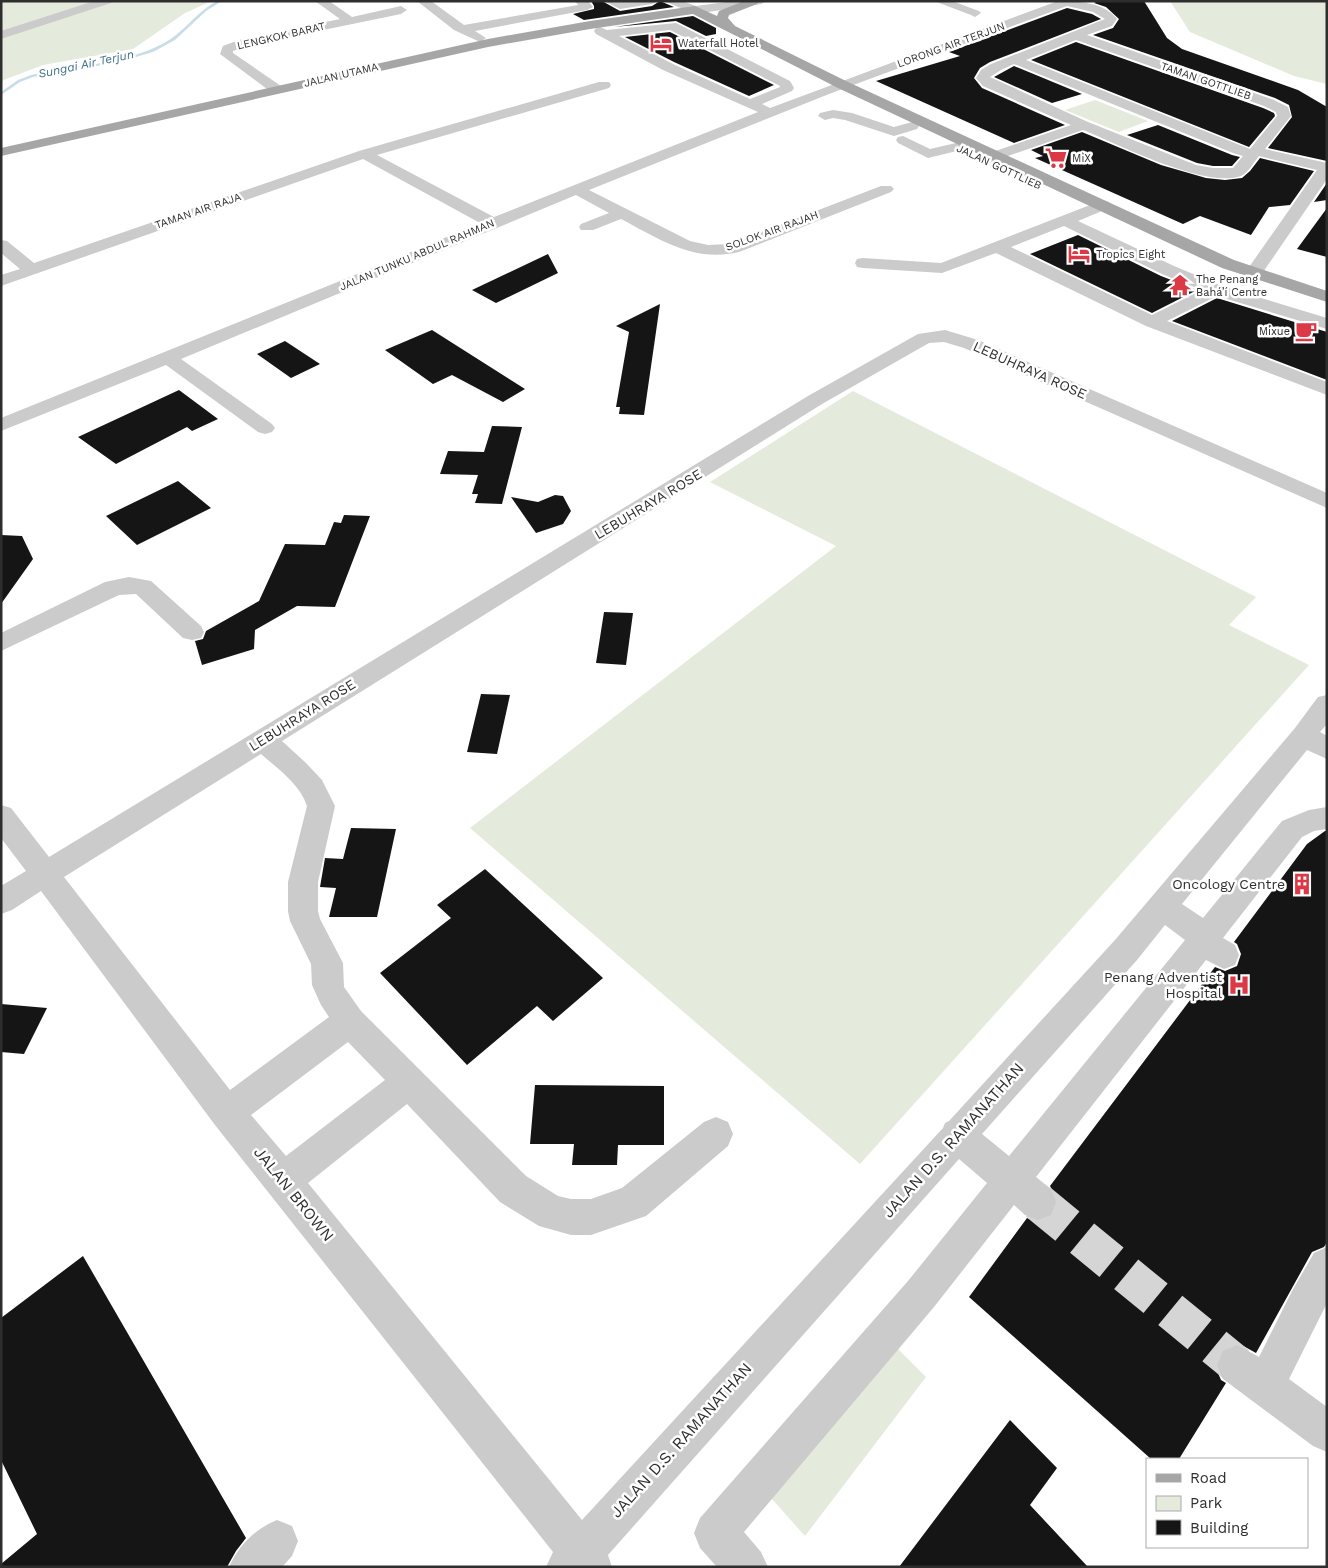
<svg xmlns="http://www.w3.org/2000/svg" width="1328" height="1568" font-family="'Work Sans',sans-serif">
  <rect width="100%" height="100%" fill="#fff"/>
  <!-- green -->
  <path fill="#e4eadc" d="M1 1H212L185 13 133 49 43 65 1 81Z
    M1170 1H1327V84L1294 76 1190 32Z
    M1095 100 1148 121 1119 132 1065 110Z
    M853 391 1256 597 1229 625 1309 665 860 1164 470 828 836 546 710 482Z
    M879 1330 926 1377 805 1536 756 1481Z"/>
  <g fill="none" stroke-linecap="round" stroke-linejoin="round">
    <!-- stream -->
    <path fill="#c9dde9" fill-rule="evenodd" d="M217 1H222L206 11 175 40 153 52 119 62 33 77 20 82 1 95V92L18 80 31 75C74 65 122 65 162 44 183 34 196 12 217 1Z"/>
  </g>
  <!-- building -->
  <path fill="#151515" d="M591 1H602L620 11 652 6 660 1 674 7 584 20 573 14 594 9V6Z
    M1098 1H1144L1167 38 1182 49 1298 90 1327 107V161L1268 148 1292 117 1289 105 1275 98 1093 35 1113 28 1119 19 1106 7 1094 3Z
    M1067 8 1092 14 1101 19 990 62 980 68 974 78 982 88 1065 125 1014 143 876 81 960 56 949 52Z
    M693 16 716 28V34L706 36 676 21 614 27Z
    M670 32 774 85 749 96 674 62 625 37Z
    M1076 42 1263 108 1274 113 1275 116 1249 147 1031 60Z
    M1014 66 1082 94 1052 103 994 77Z
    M1158 125 1232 155 1240 157 1232 166H1213L1197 163 1127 135Z
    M1082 132 1161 165 1206 178 1225 180 1242 178 1250 171 1260 158 1314 171 1290 205 1269 207 1251 235 1200 216 1183 224 1035 158 1043 156 1031 150Z
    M1327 183V200L1314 202Z
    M1327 208V257L1297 249Z
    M1078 235 1161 276 1197 290 1152 313 1030 254Z
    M548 254 558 273 496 303 472 290Z
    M1217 298 1327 332V380L1172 321Z
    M660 304 644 415 619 414 620 407H616L629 332 616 326Z
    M432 330 525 389 503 402 452 375 433 384 385 350Z
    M285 341 320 364 291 378 257 354Z
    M179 390 218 419 192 431 187 427 116 464 78 437Z
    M492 426 522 427 502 504 475 503 478 494H472L478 475 440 474 448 451 484 452Z
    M178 481 211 508 137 545 106 516Z
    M555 495 563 496 571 511 563 524 536 533 511 497 538 502Z
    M344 515 370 516 335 607 297 606 255 630 254 649 202 665 195 641 203 639 206 631 259 601 285 544 325 545 334 522 341 523Z
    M1 535 22 536 33 559 1 604Z
    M604 612 633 613 626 665 596 663Z
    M481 694 510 695 497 754 467 752Z
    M351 828 396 829 377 917H329L336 888 320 887 325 858 343 859Z
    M1325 831H1327V1242L1324 1247 1312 1252 1256 1353 1238 1343 1221 1350 1215 1366 1221 1380 1226 1383 1179 1459H1151L969 1297 1027 1218 1039 1222 1053 1216 1058 1201 1050 1186 1215 967 1225 971 1237 966 1241 954 1237 944 1234 942 1307 844Z
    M485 869 603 978 553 1021 537 1006 467 1065 380 973 451 918 437 905Z
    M1 1004 47 1008 24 1054 1 1052Z
    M535 1085 664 1086V1145H618L617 1165H572L574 1144H530Z
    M83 1256 246 1538 236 1551 227 1567H1V1564L37 1534 1 1460V1318Z
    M1010 1420 1057 1468 1030 1505 1088 1567H899Z"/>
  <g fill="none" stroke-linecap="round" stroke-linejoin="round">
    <!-- minor-tunnel -->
    <path stroke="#d5d5d5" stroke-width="38" stroke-dasharray="38 19" stroke-linecap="butt" d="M1038 1202 1237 1365"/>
    <!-- minor -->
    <path fill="#cbcbcb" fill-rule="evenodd" d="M94 1H113L111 3 1 39V31Z
      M315 1H329L352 17 401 6 407 10 401 14 246 46 233 51V53L281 86 283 89 281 92H271L220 54 223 46 239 40 340 19Z
      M417 1H431L464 25 578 5 575 1H588L593 7 587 10 475 31 486 38 480 42 454 30Z
      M604 1H658L652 4 620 9Z
      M664 1H682L696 6 734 1H767L761 4 695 14Z
      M934 1H952L979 11 981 13 975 17 971 15Z
      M1058 1C1077 1 1104 2 1117 19L1112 26 1087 35 1274 100 1288 107 1291 116 1265 149 1327 163V179L1259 278C1252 284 1248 287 1239 285L1236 281 1247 270 1317 170 1259 156C1254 162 1248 173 1241 176 1205 189 1118 144 1083 130L988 163H978L976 160 978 157 1071 125 983 86 976 78 981 70 991 64 1105 19 1093 12 1067 6 829 94 589 190 690 241 708 245 730 244 881 186H891L894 189 891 192 739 252C694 263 659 239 621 219L593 230H581L579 227 581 224 609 213 576 195 181 359 272 424 275 428 272 432 265 434 258 432 166 365 1 431V418L387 262 480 223 363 159 1 286V275L20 269 1 253V240L7 241 34 263 359 151 599 82H609L611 85 609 88 377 155 494 217 758 112 663 70 596 34 594 31 596 28 600 27 607 30 676 23 790 81 794 88 792 91 762 104 770 108ZM670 30 780 86V87L750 99 673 64 619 36ZM1076 40 1264 106 1276 112 1277 116 1250 149 1026 60ZM1014 64 1233 153 1243 156 1233 168H1213L1196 165 1088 122 990 77 1001 70Z
      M833 110 852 113 894 127 912 122 917 123 919 126 917 129 894 136 845 120 833 118 825 120 818 116 820 113Z
      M903 136 930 149 956 143 961 144 963 147 961 150 928 158 898 143 896 140 898 137Z
      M1103 200 1109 202 1111 205 1109 208 1078 221 1174 266 1222 286 1327 318V329L1217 296 1167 321 1327 382V395L1146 326 996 253 942 273 863 268 857 267 855 263 857 259 863 258 941 263ZM1064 226 1162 274 1202 290 1152 315 1011 247Z
      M945 330 978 340 1327 493V508L964 348 944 342 929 343 822 404 282 741 306 763 322 780 335 806 318 882V911L320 919 343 963 344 987 361 1011 526 1176 558 1196 571 1199H591L622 1188 704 1122 716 1117 728 1122 733 1134 728 1146 646 1216 591 1235H571L539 1226 500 1202 407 1104 308 1183 582 1520 943 1128 945 1123 949 1121 1115 940 1295 728 1318 697 1327 695V724L1320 732 1327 736V759L1307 750 1182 904 1203 918 1282 821 1309 810 1327 807V829L1314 831 1302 837 1223 938 1235 945 1239 955 1235 965 1224 969 1206 960 1036 1177 1051 1189 1056 1202 1051 1215 1038 1220 1025 1215 1014 1205 934 1307 744 1532 761 1552 768 1567H717L700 1548 694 1533 700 1518 908 1281 987 1183 959 1159 608 1555 612 1567H546L553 1552 215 1125 41 891 12 910 1 914V886L26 871 1 838V805L11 808 49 857 808 396 918 334ZM261 754C278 769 300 784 307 806L288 882V911L290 921 311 964 312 985 321 1005 329 1017 230 1090 64 877ZM1165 925 1185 940 1009 1156 982 1134 1137 960ZM348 1042 385 1080 286 1156 251 1115Z
      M129 577 151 581 201 626 204 632 201 638 192 640 183 638 136 594 119 595 1 651V633L105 582Z
      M1327 1247V1303L1289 1379 1327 1407V1452L1313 1446 1223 1379 1217 1365 1223 1351 1237 1345 1259 1357 1292 1291 1314 1253Z
      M277 1520 292 1526 298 1541 292 1556 282 1567H229C239 1545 255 1529 277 1520Z"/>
    <!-- major -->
    <path fill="#a6a6a6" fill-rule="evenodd" d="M744 1 759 2 757 4 729 15 728 18 735 26 848 82 1234 260 1327 291V302L1222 268 838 88 693 14 590 29 488 47 1 156V148L488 39 590 21 695 6 717 16 719 11Z"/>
  </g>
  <!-- icons -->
  <defs>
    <g id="hotel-bare" transform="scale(1.725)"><path d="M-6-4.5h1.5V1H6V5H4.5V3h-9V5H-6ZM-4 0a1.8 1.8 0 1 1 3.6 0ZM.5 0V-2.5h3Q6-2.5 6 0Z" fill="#dc3947" stroke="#fff" stroke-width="2.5" paint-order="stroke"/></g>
    <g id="supermarket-bare" transform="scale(1.725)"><path d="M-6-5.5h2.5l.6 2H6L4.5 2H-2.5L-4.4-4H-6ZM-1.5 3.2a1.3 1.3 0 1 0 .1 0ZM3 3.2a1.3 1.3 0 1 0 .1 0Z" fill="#dc3947" stroke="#fff" stroke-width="2.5" paint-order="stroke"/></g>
    <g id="temple-bare" transform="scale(1.725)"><path d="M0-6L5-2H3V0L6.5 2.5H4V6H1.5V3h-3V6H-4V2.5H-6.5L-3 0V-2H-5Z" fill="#dc3947" stroke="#fff" stroke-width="2.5" paint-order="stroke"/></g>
    <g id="cafe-bare" transform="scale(1.725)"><path d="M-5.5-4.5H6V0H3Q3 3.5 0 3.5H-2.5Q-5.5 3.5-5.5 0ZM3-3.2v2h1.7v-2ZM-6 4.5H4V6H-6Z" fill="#dc3947" stroke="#fff" stroke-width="2.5" paint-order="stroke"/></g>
    <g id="building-bare" transform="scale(1.725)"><path d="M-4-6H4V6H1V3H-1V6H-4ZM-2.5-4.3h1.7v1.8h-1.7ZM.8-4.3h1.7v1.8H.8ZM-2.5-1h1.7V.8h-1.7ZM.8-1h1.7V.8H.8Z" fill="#dc3947" stroke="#fff" stroke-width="2.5" paint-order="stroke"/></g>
    <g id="hospital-bare" transform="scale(1.725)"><path d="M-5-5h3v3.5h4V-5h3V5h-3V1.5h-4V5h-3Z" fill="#dc3947" stroke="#fff" stroke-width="2.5" paint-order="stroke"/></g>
  </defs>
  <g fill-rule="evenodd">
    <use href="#hotel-bare" x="661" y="43"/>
    <use href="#supermarket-bare" x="1056" y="158"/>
    <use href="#hotel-bare" x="1079" y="254"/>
    <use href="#temple-bare" x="1180" y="285"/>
    <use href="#cafe-bare" x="1306" y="331"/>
    <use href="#building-bare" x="1302" y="884"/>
    <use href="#hospital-bare" x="1239" y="985"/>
  </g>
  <g text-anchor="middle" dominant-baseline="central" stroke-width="5" stroke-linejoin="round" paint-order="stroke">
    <!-- far-street labels -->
    <g font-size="11" fill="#2e2e2e" stroke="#fff">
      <text transform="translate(281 36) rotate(-13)">LENGKOK BARAT</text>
      <text transform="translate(951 45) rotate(-20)">LORONG AIR TERJUN</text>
      <text transform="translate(341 75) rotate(-13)">JALAN UTAMA</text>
      <text transform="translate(1206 81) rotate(19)">TAMAN GOTTLIEB</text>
      <text transform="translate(999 167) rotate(25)">JALAN GOTTLIEB</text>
      <text transform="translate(198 211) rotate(-19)">TAMAN AIR RAJA</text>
      <text transform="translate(772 231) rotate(-20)">SOLOK AIR RAJAH</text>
      <text transform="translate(417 255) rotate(-23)">JALAN TUNKU ABDUL RAHMAN</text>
    </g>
    <!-- far-poi labels -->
    <g font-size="11" fill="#2e2e2e" stroke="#fff" text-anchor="start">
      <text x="678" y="43">Waterfall Hotel</text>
      <text x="1072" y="158">MiX</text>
      <text x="1096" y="254">Tropics Eight</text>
      <text x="1196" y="279">The Penang<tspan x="1196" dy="13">Bahá’í Centre</tspan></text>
      <text x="1290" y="331" text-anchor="end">Mixue</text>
    </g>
    <!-- far-water labels -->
    <g font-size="12" font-style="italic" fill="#406f8b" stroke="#fff">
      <text transform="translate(86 64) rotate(-12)">Sungai Air Terjun</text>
    </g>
    <!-- street labels -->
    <g font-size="14" fill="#2e2e2e" stroke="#fff">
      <text transform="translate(1030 370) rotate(24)">LEBUHRAYA ROSE</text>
      <text transform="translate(648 504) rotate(-31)">LEBUHRAYA ROSE</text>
      <text transform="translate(302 715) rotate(-32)">LEBUHRAYA ROSE</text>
    </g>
    <!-- poi labels -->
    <g font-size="14" fill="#2e2e2e" stroke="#fff" text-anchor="end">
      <text x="1285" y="884">Oncology Centre</text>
      <text x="1222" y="977">Penang Adventist<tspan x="1222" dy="16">Hospital</tspan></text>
    </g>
    <!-- near-street labels -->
    <g font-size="16" fill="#2e2e2e" stroke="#fff">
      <text transform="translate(953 1140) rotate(-48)">JALAN D.S. RAMANATHAN</text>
      <text transform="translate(294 1194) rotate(51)">JALAN BROWN</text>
      <text transform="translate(681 1440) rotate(-48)">JALAN D.S. RAMANATHAN</text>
    </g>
  </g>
  <!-- border -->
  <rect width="1328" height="1568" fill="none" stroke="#2e2e2e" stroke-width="5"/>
  <!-- legend -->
  <rect x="1146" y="1458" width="162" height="90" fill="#ffffff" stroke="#ababab"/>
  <rect x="1156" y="1474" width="25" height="8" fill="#a6a6a6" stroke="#ababab"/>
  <text x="1190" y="1483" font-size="15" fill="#2e2e2e">Road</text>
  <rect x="1156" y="1496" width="25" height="15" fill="#e4eadc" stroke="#ababab"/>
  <text x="1190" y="1508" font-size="15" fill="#2e2e2e">Park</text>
  <rect x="1156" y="1520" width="25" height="15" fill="#151515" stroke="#ababab"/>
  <text x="1190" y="1533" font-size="15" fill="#2e2e2e">Building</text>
</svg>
